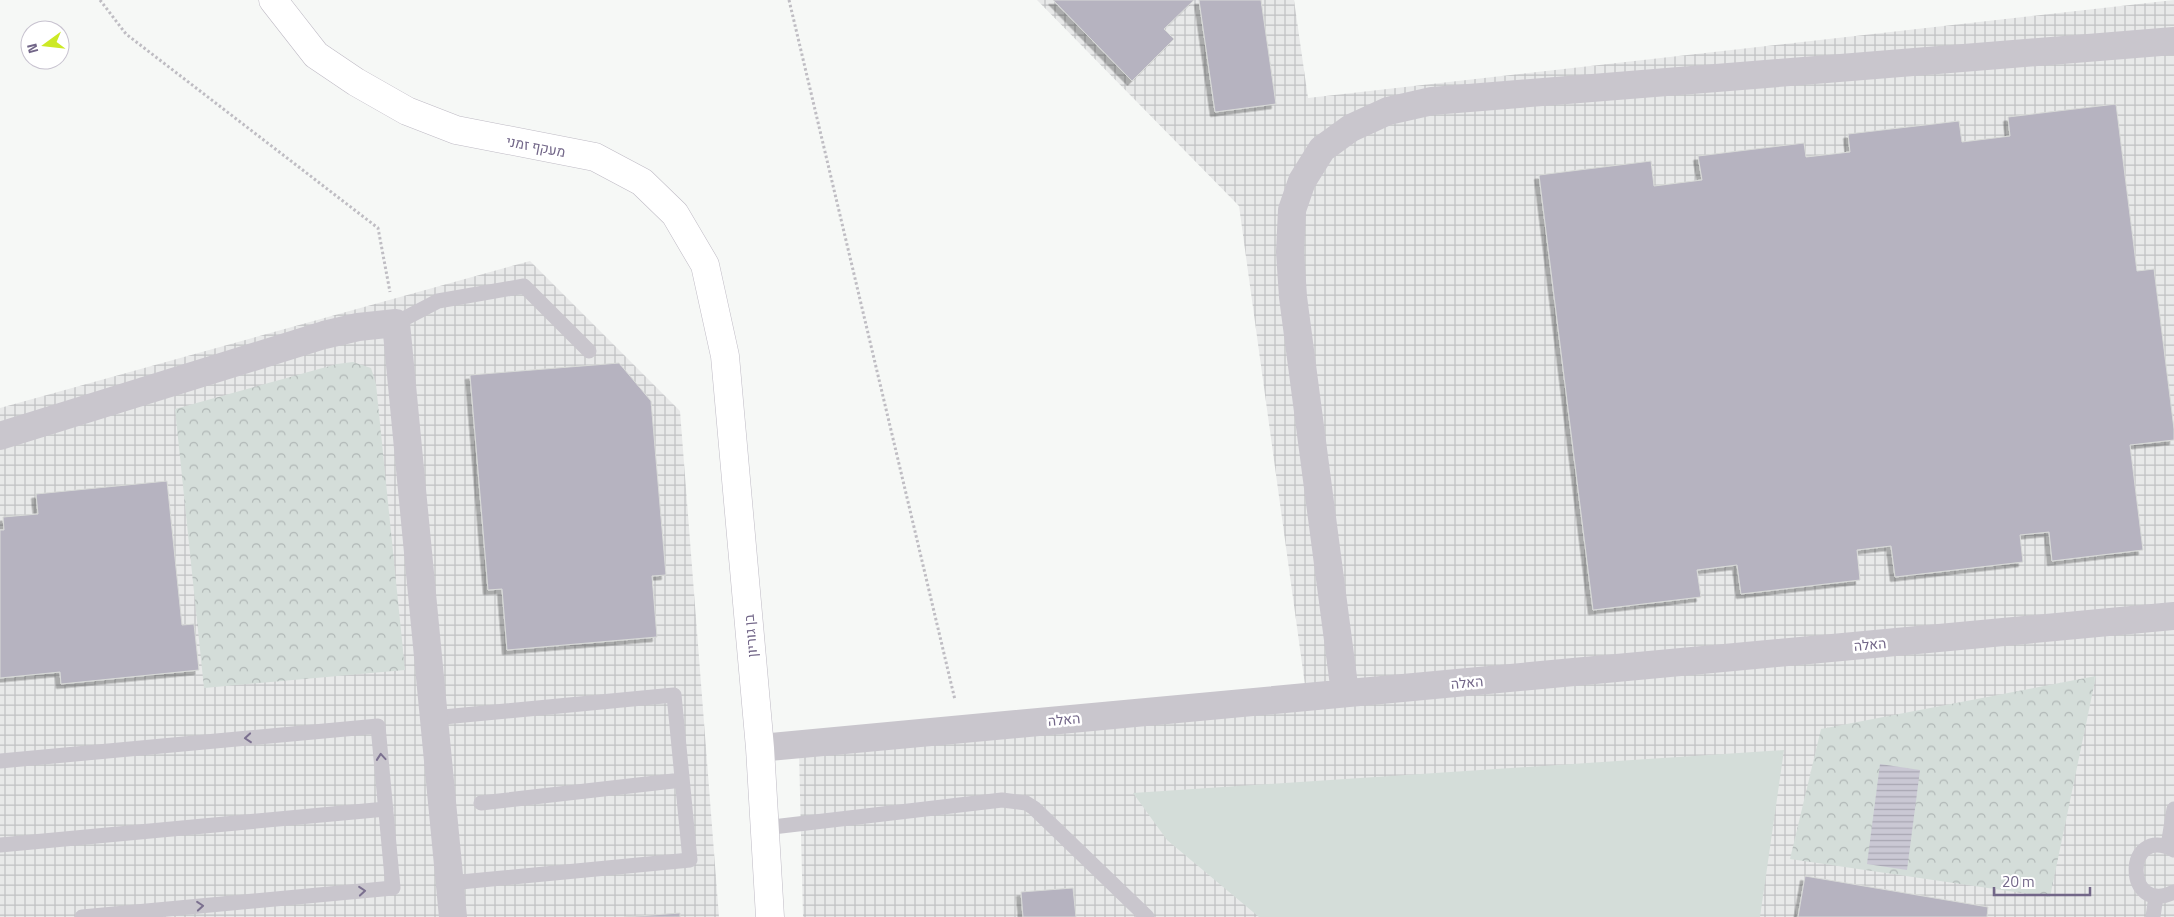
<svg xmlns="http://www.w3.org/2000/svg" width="2174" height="917" font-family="'Titillium Web',Heebo,sans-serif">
  <defs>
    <pattern id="industrial-grid" width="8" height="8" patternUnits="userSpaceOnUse" patternTransform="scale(1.25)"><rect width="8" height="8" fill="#e8e9e9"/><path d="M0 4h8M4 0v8" fill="none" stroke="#c0c1c3"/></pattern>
    <pattern id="park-crowns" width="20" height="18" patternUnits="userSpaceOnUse" patternTransform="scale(1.25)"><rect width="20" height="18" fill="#d4ddd9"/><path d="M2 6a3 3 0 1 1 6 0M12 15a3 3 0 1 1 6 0" fill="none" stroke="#b0b7b6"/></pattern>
    <pattern id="water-rules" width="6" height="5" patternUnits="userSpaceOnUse" patternTransform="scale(1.25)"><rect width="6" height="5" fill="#cac8d4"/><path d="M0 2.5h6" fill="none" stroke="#a8a6b2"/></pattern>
    <filter id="shadow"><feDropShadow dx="-4.5" dy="4.5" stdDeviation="0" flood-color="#0004"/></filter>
  </defs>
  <rect width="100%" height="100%" fill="#f6f8f6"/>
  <!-- industrial -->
  <path fill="url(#industrial-grid)" d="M1037 0H1294L1308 98 2174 0V917H803L799 753 1308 707 1239 206Z
    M530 261 680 411 719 917H0V408Z"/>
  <!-- grass -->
  <path fill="#d4ddd9" d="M1784 750 1760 917H1259L1167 840 1133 793Z"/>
  <!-- park -->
  <path fill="url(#park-crowns)" d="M353 362 371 368 376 384 405 670 204 688 175 409 337 364Z
    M2096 676 2050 897 1790 859 1821 729Z"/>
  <!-- water -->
  <path fill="url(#water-rules)" d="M1880 764 1920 770 1907 870 1867 864Z"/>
  <!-- building -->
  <path fill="#b6b3c0" stroke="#d8dad8" filter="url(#shadow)" d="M1053 0H1194L1164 29 1174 39 1132 81Z
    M1199 0H1261L1276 104 1215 112Z
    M2116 104 2137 271 2154 269 2174 429V440L2130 445 2143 550 2052 561 2049 532 2020 535 2023 562 1895 577 1891 546 1857 550 1860 580 1741 594 1737 565 1697 570 1701 597 1593 610 1539 175 1651 161 1654 186 1702 180 1698 156 1804 143 1806 157 1850 152 1848 134 1959 121 1962 142 2010 136 2008 117Z
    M619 363 651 401 666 575 652 576 657 637 507 650 502 589 488 590 470 375Z
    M167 481 182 625 194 624 199 670 61 684 60 672 0 678V530H4L3 517 38 514 36 494Z
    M1805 876 1988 907 1987 917H1798Z
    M1073 888 1076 917H1023L1021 892Z
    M680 913V917H624Z"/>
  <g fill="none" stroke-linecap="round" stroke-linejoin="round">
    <!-- secondary casing -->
    <g stroke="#bebac4" stroke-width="29">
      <path id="secondary" d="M273 0 316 55 356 82 407 111 456 130 595 157 642 182 675 214 705 265 725 356 760 748 770 917"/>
    </g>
    <!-- path -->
    <path stroke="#bfbdc3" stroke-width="3" stroke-dasharray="2.5 2.5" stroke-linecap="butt" d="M100 0 126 34 378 228 390 292
      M789 0 955 700"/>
    <!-- lane -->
    <path stroke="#c9c6cd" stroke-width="15" d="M396 323 438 301 524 286 589 351
      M433 718 674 695 690 860 450 883
      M0 761 378 726 393 888 82 917
      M481 803 682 780
      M764 828 1002 800 1026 803 1034 808 1147 917
      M0 845 386 809
      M2168 846 2174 809
      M2174 850C2123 823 2124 917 2174 892
      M2153 917 2156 896"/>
    <!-- street -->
    <path stroke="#c9c6cd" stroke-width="28" d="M0 436 324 335 358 327 396 323 453 917
      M1345 693 1293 297 1290 252 1292 210 1302 181 1322 149 1351 128 1388 111 1432 101 2174 41
      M760 748 2174 616"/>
    <!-- secondary -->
    <use href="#secondary" stroke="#fff" stroke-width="28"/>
  </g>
  <!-- one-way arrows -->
  <defs><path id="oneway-chevron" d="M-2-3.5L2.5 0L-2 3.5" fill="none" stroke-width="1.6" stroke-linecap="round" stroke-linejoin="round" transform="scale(1.25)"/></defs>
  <g stroke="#7b708f">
    <use href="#oneway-chevron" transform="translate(248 738) rotate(175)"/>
    <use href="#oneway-chevron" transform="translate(381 757) rotate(-95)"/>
    <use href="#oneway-chevron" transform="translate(362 891) rotate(-5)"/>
    <use href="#oneway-chevron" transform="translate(200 906) rotate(-5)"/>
  </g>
  <g text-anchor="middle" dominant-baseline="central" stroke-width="5" stroke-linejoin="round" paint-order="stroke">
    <!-- street labels -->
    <g font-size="14" fill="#726688" stroke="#fff">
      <text transform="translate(536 146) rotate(11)">מעקף זמני</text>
      <text transform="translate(750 636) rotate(-95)">בן גוריון</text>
      <text transform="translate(1870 644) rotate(-5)">האלה</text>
      <text transform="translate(1467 682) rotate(-5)">האלה</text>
      <text transform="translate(1064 719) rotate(-5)">האלה</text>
    </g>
  </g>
  <!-- north arrow -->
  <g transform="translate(45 45) rotate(255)"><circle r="24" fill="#ffffff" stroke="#c7c2cf"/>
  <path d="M0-4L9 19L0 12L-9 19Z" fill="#cce925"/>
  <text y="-8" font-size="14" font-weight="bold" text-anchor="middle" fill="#726688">N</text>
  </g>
  <!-- scale -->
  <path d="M1994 887v8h96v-8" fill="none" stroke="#726688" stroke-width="2.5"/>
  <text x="2002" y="887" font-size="15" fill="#726688" stroke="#ffffff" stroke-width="4" paint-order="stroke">20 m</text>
</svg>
